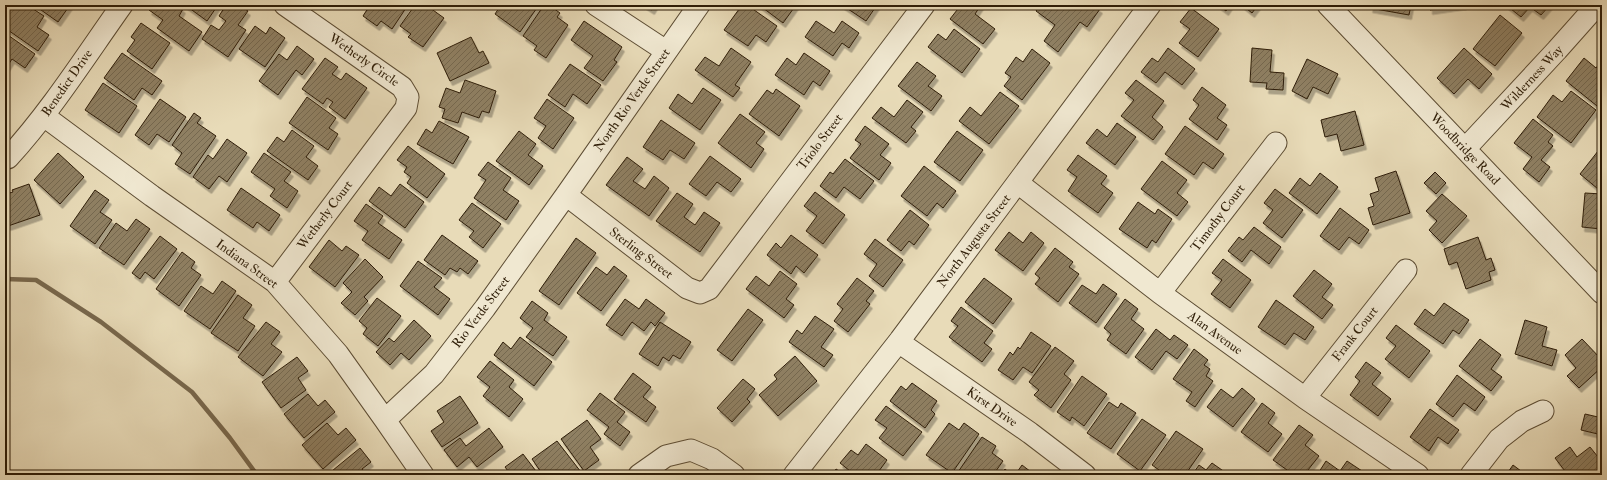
<svg xmlns="http://www.w3.org/2000/svg" width="1607" height="480" font-family="'IM FELL Double Pica',serif">
  <defs>
    <pattern id="building-hatch" width="6" height="6" patternUnits="userSpaceOnUse"><rect width="6" height="6" fill="#8f8063"/><path d="M-1 1l2-2M0 6l6-6M5 7l2-2" fill="none" stroke="#756850"/></pattern>
    <filter id="shadow"><feDropShadow dx="2.5" dy="4.5" stdDeviation="0" flood-color="#0004"/></filter>
  </defs>
  <rect width="100%" height="100%" fill="#e8dbb8"/>
  <filter id="stains"><feTurbulence type="fractalNoise" baseFrequency=".005" numOctaves="4"/><feColorMatrix values="0 0 0 0 .2 0 0 0 0 .09 0 0 0 0 .02 0 0 0 .5 -.17"/></filter>
  <radialGradient id="worn" r=".72"><stop offset=".6" stop-color="#630" stop-opacity="0"/><stop offset="1" stop-color="#630" stop-opacity=".3"/></radialGradient>
  <g fill="none" stroke-linecap="round" stroke-linejoin="round">
    <!-- stream -->
    <path stroke="#78684d" stroke-width="4.5" d="M5 279 36 280 101 322 192 392 230 438 257 475"/>
  </g>
  <!-- building -->
  <path fill="url(#building-hatch)" stroke="#2e1d07" filter="url(#shadow)" d="M13 5H27L44 16 37 27 49 35 38 51 5 28V17Z
    M34 5H70L58 22Z
    M153 5H178L183 9 179 16 202 32 189 51 157 28 163 20 149 10Z
    M185 5H218L207 21Z
    M226 5H239L248 11 238 25 246 30 228 57 202 39 211 25 219 30 226 21 219 16Z
    M370 5H408L392 29 381 21 377 26 363 16Z
    M415 5H426L444 18 423 47 408 37 411 34 400 26Z
    M501 5H539L520 32 495 14Z
    M544 5H549L560 13 557 17 568 25 546 58 534 50 537 46 523 36Z
    M644 5H655L652 10Z
    M742 5H747L777 26 766 42 756 35 748 46 724 30Z
    M759 5H796L783 23Z
    M842 5H877L866 21Z
    M961 5H981L975 14 995 29 983 44 950 19Z
    M1040 5H1094L1100 9 1087 27 1080 22 1058 52 1044 41 1055 25 1036 11Z
    M1218 5H1230L1226 11Z
    M1242 5H1258L1252 13Z
    M1371 5H1411L1409 15 1370 8Z
    M1430 5H1464L1430 10Z
    M1506 5H1550L1541 15 1530 7 1521 17Z
    M1191 8 1219 29 1198 57 1179 43 1190 29 1180 22Z
    M1500 15 1522 33 1495 66 1473 49Z
    M584 21 622 47 614 60 617 62 603 81 584 68 593 56 571 40Z
    M816 21 834 33 842 21 859 33 849 48 842 43 833 56 805 37Z
    M141 23 170 43 152 69 127 51 135 40 131 37Z
    M255 26 266 34 270 27 285 38 265 67 239 49Z
    M954 29 980 49 962 73 928 47 938 34 946 40Z
    M5 33 35 54 25 68 12 59 5 70Z
    M471 37 479 53 483 51 489 63 450 81 437 53Z
    M297 46 314 59 302 75 296 70 278 95 259 81 279 54 287 60Z
    M731 48 751 62 735 85 740 88 733 97 695 70 705 57 719 66Z
    M1168 48 1195 69 1182 85 1165 72 1156 83 1141 72 1152 58 1158 62Z
    M1252 48 1272 50 1270 72 1284 73 1283 90 1266 89 1267 83 1250 82Z
    M1464 48 1492 74 1479 89 1468 79 1454 94 1437 78Z
    M1032 49 1050 63 1022 100 1004 86 1011 77 1005 73 1016 57 1023 62Z
    M122 53 162 81 152 95 142 88 134 100 104 78Z
    M804 53 830 71 820 86 813 81 804 95 775 75 787 58 796 65Z
    M325 58 338 67 332 74 341 80 346 73 367 88 345 119 329 107 333 102 327 98 323 104 302 89Z
    M1584 58 1596 68 1602 60V110L1566 81Z
    M1307 59 1338 74 1328 94 1313 87 1307 99 1292 91Z
    M917 62 936 76 928 86 942 96 931 111 898 86Z
    M570 64 601 85 587 104 573 94 565 107 548 95Z
    M465 80 496 91 489 113 482 111 479 118 462 112 458 123 442 118 445 109 439 107 446 88 460 93Z
    M1136 80 1164 101 1152 117 1163 127 1153 140 1121 116 1134 100 1125 93Z
    M103 83 137 106 119 133 85 110Z
    M1202 87 1226 105 1217 118 1227 125 1217 140 1189 119 1199 105 1193 100Z
    M703 88 721 100 700 130 669 108 678 94 692 104Z
    M776 89 800 106 779 136 749 114 767 90 773 94Z
    M1571 91 1596 110 1571 143 1537 117 1553 95 1562 102Z
    M1000 92 1019 106 989 144 959 121 970 107 981 116Z
    M307 97 336 118 329 128 338 134 328 150 289 123Z
    M160 99 186 117 169 142 157 134 149 145 135 135Z
    M547 99 574 118 553 149 538 138 546 126 534 118Z
    M907 100 923 112 911 127 916 131 906 143 872 118 881 107 894 117Z
    M1355 111 1364 145 1341 151 1337 134 1325 137 1321 120Z
    M194 113 201 118 197 123 216 136 190 174 175 164 182 153 172 145Z
    M740 114 765 132 756 143 764 149 751 168 718 143Z
    M1533 119 1553 135 1548 142 1553 146 1541 160 1550 167 1539 182 1523 169 1532 157 1514 143Z
    M661 120 695 143 684 159 670 150 663 160 643 147Z
    M439 121 469 137 453 164 417 144 426 129 432 133Z
    M1117 123 1136 137 1115 165 1086 143 1097 129 1107 137Z
    M865 126 889 144 880 155 891 163 879 180 850 158 861 144 855 140Z
    M1185 126 1224 154 1213 169 1203 162 1194 175 1165 154Z
    M292 130 314 146 306 157 318 166 308 180 267 151 277 137 284 142Z
    M519 131 536 144 528 155 543 166 529 185 496 161Z
    M957 131 983 150 960 181 934 162Z
    M227 139 247 153 227 182 219 176 209 189 193 177 208 155 213 159Z
    M408 146 445 174 427 198 407 183 411 177 404 172 407 167 397 160Z
    M1602 146V185L1598 189 1580 174Z
    M58 153 84 177 60 204 34 180Z
    M264 153 291 172 284 181 298 191 287 208 270 196 275 189 251 172Z
    M1078 155 1107 176 1101 184 1113 193 1098 213 1068 191 1077 177 1067 170Z
    M710 156 741 179 731 192 717 182 706 196 689 184Z
    M627 157 643 169 633 181 645 189 654 176 669 188 649 216 606 185Z
    M845 159 874 181 860 199 844 187 836 198 820 186 830 172 833 174Z
    M1162 161 1187 180 1177 193 1188 202 1177 216 1141 189Z
    M488 162 511 178 503 190 519 201 506 220 474 198 486 180 478 175Z
    M924 166 956 191 943 208 937 203 927 216 901 196Z
    M1396 171 1410 213 1373 225 1368 208 1374 206 1370 194 1379 191 1375 178Z
    M1435 172 1446 183 1436 194 1424 183Z
    M1320 173 1338 187 1317 214 1289 193 1300 178 1310 186Z
    M29 184 40 215 8 226 5 219V194L13 192 12 190Z
    M400 184 424 202 405 228 369 201 379 187 391 196Z
    M241 188 280 215 269 231 257 222 253 228 227 210Z
    M1275 189 1303 210 1282 238 1263 223 1273 210 1264 203Z
    M95 190 109 200 100 212 112 220 95 244 70 226Z
    M815 192 845 215 823 244 806 231 817 216 804 206Z
    M677 193 693 204 684 217 695 225 704 212 720 223 700 252 656 221Z
    M1585 193 1602 194V240H1600L1601 229 1582 227Z
    M1442 194 1467 216 1442 243 1429 230 1437 221 1426 211Z
    M1138 202 1155 214 1158 209 1172 219 1156 243 1152 240 1147 248 1119 229Z
    M472 203 501 224 483 248 469 237 474 231 459 220Z
    M366 204 383 216 378 223 402 240 389 259 362 240 368 231 354 221Z
    M1340 208 1369 230 1359 244 1349 237 1339 250 1320 236Z
    M910 210 929 225 914 245 909 241 901 251 887 240Z
    M136 219 150 229 124 265 99 248 116 223 127 231Z
    M1254 227 1281 247 1269 264 1251 250 1242 262 1228 251 1239 237 1243 240Z
    M1009 232 1023 243 1031 232 1044 243 1023 271 995 250Z
    M442 235 478 261 468 274 460 268 457 272 450 268 445 275 424 260Z
    M791 235 818 255 804 273 796 266 791 274 767 255 776 243 781 248Z
    M160 236 177 249 154 279 145 272 140 279 132 273Z
    M1478 237 1486 260 1491 258 1495 270 1489 272 1491 280 1466 289 1457 262 1449 265 1444 249Z
    M576 238 596 253 559 305 539 291Z
    M875 239 903 260 883 287 869 276 877 264 864 254Z
    M329 240 342 251 346 246 359 255 335 287 309 267Z
    M1055 248 1073 262 1069 267 1079 274 1058 302 1035 284 1040 278 1035 274Z
    M182 252 195 262 191 268 201 275 179 306 156 289Z
    M365 259 383 277 364 297 368 301 355 315 341 303 352 292 343 283Z
    M1223 259 1251 280 1230 308 1211 294 1222 280 1212 273Z
    M418 261 442 278 434 287 450 299 438 315 400 286Z
    M614 266 627 276 601 311 577 293 596 267 607 275Z
    M1314 270 1332 284 1322 297 1333 305 1322 319 1293 296Z
    M780 271 797 284 786 299 794 305 784 318 746 289 756 276 769 286Z
    M857 278 874 291 866 301 870 304 848 332 834 321 843 309 837 304Z
    M984 278 1012 299 993 324 965 302Z
    M222 281 236 291 210 329 184 311 201 286 213 294Z
    M1103 284 1117 294 1096 323 1069 303 1082 285 1096 294Z
    M238 295 252 305 243 318 255 326 238 351 211 333Z
    M377 298 401 316 378 346 363 334 367 328 359 321Z
    M625 299 639 309 646 299 665 313 655 326 651 322 644 331 632 322 622 336 606 325Z
    M1125 299 1138 309 1131 319 1144 329 1126 354 1107 340 1111 334 1104 328Z
    M1276 300 1314 327 1305 340 1294 333 1285 345 1258 327Z
    M532 301 548 313 544 320 567 337 553 356 526 337 533 328 520 318Z
    M1444 303 1469 320 1459 334 1453 330 1443 344 1414 324 1425 309 1434 316Z
    M961 307 993 331 984 343 992 349 982 362 949 337 958 326 951 321Z
    M748 309 763 320 732 361 717 350Z
    M815 316 834 329 821 347 833 355 824 367 789 342 797 330 802 334Z
    M414 320 431 336 409 360 401 353 390 365 376 352 389 338 394 342Z
    M1525 320 1547 327 1542 346 1557 350 1552 366 1515 354Z
    M266 322 280 332 271 344 282 352 263 376 238 357Z
    M660 322 691 342 680 359 673 355 669 361 663 357 658 366 639 354Z
    M1396 325 1430 351 1409 378 1385 359 1396 346 1386 338Z
    M1156 329 1170 340 1174 335 1188 345 1177 359 1166 351 1152 370 1135 357Z
    M1031 332 1051 346 1032 373 1023 367 1013 380 998 370 1010 352 1013 355 1018 347 1020 349Z
    M520 337 552 362 534 386 494 355 503 342 511 349Z
    M1480 339 1501 355 1491 369 1502 377 1491 391 1459 366Z
    M1582 339 1602 360V367L1579 388 1567 376 1576 368 1565 355Z
    M1055 347 1074 361 1064 374 1071 380 1051 408 1034 395 1039 390 1029 382Z
    M1194 349 1208 360 1204 365 1210 369 1206 376 1213 381 1195 407 1186 401 1192 392 1173 379Z
    M795 356 817 381 778 416 759 395 777 379 774 375Z
    M297 357 308 371 298 378 306 390 281 408 262 382Z
    M490 361 514 380 509 387 523 399 509 417 483 396 490 387 477 377Z
    M1366 362 1381 373 1372 384 1391 399 1378 416 1350 395 1360 381 1355 377Z
    M633 373 651 387 643 397 656 407 646 422 614 399Z
    M1457 375 1485 397 1475 411 1464 403 1453 417 1436 404Z
    M1082 376 1107 394 1084 426 1072 417 1070 421 1057 412Z
    M743 379 755 389 747 399 750 402 732 422 717 408Z
    M912 383 937 401 931 410 935 414 925 428 890 401 901 386 906 390Z
    M1242 388 1255 399 1233 427 1207 407 1221 389 1233 398Z
    M600 393 625 412 617 422 630 432 620 446 604 434 609 427 587 410Z
    M308 394 318 406 325 400 335 412 304 438 284 414Z
    M460 396 478 423 442 447 431 431 444 422 437 411Z
    M1602 401V435L1581 430 1585 414 1598 417Z
    M1109 402 1118 408 1121 403 1136 413 1111 449 1087 433Z
    M1262 403 1275 413 1268 423 1282 434 1268 452 1241 432Z
    M886 406 922 432 903 456 879 438 887 428 875 420Z
    M1430 409 1459 430 1448 444 1438 437 1429 451 1410 437Z
    M1142 419 1166 435 1140 471 1117 454Z
    M587 420 601 439 590 447 599 460 584 471 561 439Z
    M327 423 338 435 346 428 356 440 323 469 302 445Z
    M949 423 959 430 964 423 979 434 952 473 926 455Z
    M1299 425 1313 435 1305 445 1319 456 1304 475H1294L1273 460Z
    M489 428 503 447 477 467 469 457 457 467 444 450 460 438 466 446Z
    M1176 431 1203 449 1185 475H1166L1152 465Z
    M982 437 996 446 992 453 1003 461 993 475H962L958 472Z
    M557 441 581 472 577 475H559L556 470 549 475H543L532 459Z
    M866 444 887 460 876 475H855L840 463 851 450 858 455Z
    M1570 447 1577 457 1590 447 1602 462V468L1593 475H1568L1555 458Z
    M360 448 371 462 362 469 366 475H327Z
    M523 454 539 475H511L505 467Z
    M1326 461 1340 471 1347 461 1362 471 1359 475H1317Z
    M1212 463 1229 475H1192L1199 465 1206 470Z
    M1022 465 1035 475H1015Z
    M1513 465 1525 474V475H1506Z
    M836 469 845 475H832Z
    M1005 469 1012 475H1000Z"/>
  <g fill="none" stroke-linecap="round" stroke-linejoin="round">
    <!-- minor casing -->
    <g stroke="#5c4c33" stroke-width="23">
      <path id="minor" d="M596 5 666 51
        M1328 5 1602 293
        M44 116 152 196 275 282 338 354 385 420 423 475
        M1465 149 1557 50 1597 5
        M8 158C51 111 85 57 122 5
        M1018 183 1160 293 1305 398 1418 475
        M566 195 687 288 700 293 709 289 924 5
        M275 282 406 108 408 97 402 87 285 5
        M1160 293 1276 143
        M900 340 903 345 1030 433 1085 475
        M1305 398 1406 270
        M385 420 434 374 485 308 566 195 699 5
        M639 475 666 456 691 450 712 459 734 475
        M794 475 900 340 1150 5
        M1471 475 1499 439 1522 421 1543 411"/>
    </g>
    <!-- minor -->
    <use href="#minor" stroke="#f0e8d1" stroke-width="21"/>
  </g>
  <g text-anchor="middle" dominant-baseline="central" stroke-width="3.5" stroke-linejoin="round" paint-order="stroke">
    <!-- street labels -->
    <g font-size="13" fill="#2e1d07" stroke="#f0e8d1">
      <text transform="translate(364 60) rotate(35)">Wetherly Circle</text>
      <text transform="translate(1532 78) rotate(-47)">Wilderness Way</text>
      <text transform="translate(67 83) rotate(-55)">Benedict Drive</text>
      <text transform="translate(632 100) rotate(-55)">North Rio Verde Street</text>
      <text transform="translate(820 142) rotate(-53)">Triolo Street</text>
      <text transform="translate(1465 149) rotate(46)">Woodbridge Road</text>
      <text transform="translate(325 215) rotate(-53)">Wetherly Court</text>
      <text transform="translate(1218 218) rotate(-53)">Timothy Court</text>
      <text transform="translate(974 241) rotate(-53)">North Augusta Street</text>
      <text transform="translate(641 253) rotate(37)">Sterling Street</text>
      <text transform="translate(247 264) rotate(36)">Indiana Street</text>
      <text transform="translate(481 312) rotate(-53)">Rio Verde Street</text>
      <text transform="translate(1215 333) rotate(36)">Alan Avenue</text>
      <text transform="translate(1355 334) rotate(-52)">Frank Court</text>
      <text transform="translate(992 407) rotate(35)">Kirst Drive</text>
    </g>
  </g>
  <!-- margin -->
  <rect width="1607" height="480" fill="none" stroke="#e8dbb8" stroke-width="20"/>
  <rect x="6" y="6" width="1595" height="468" fill="none" stroke="#2e1d07" stroke-width="2"/>
  <rect x="10" y="10" width="1587" height="460" fill="none" stroke="#2e1d07"/>
  <rect width="100%" height="100%" filter="url(#stains)"/>
  <rect width="100%" height="100%" fill="url(#worn)"/>
</svg>
